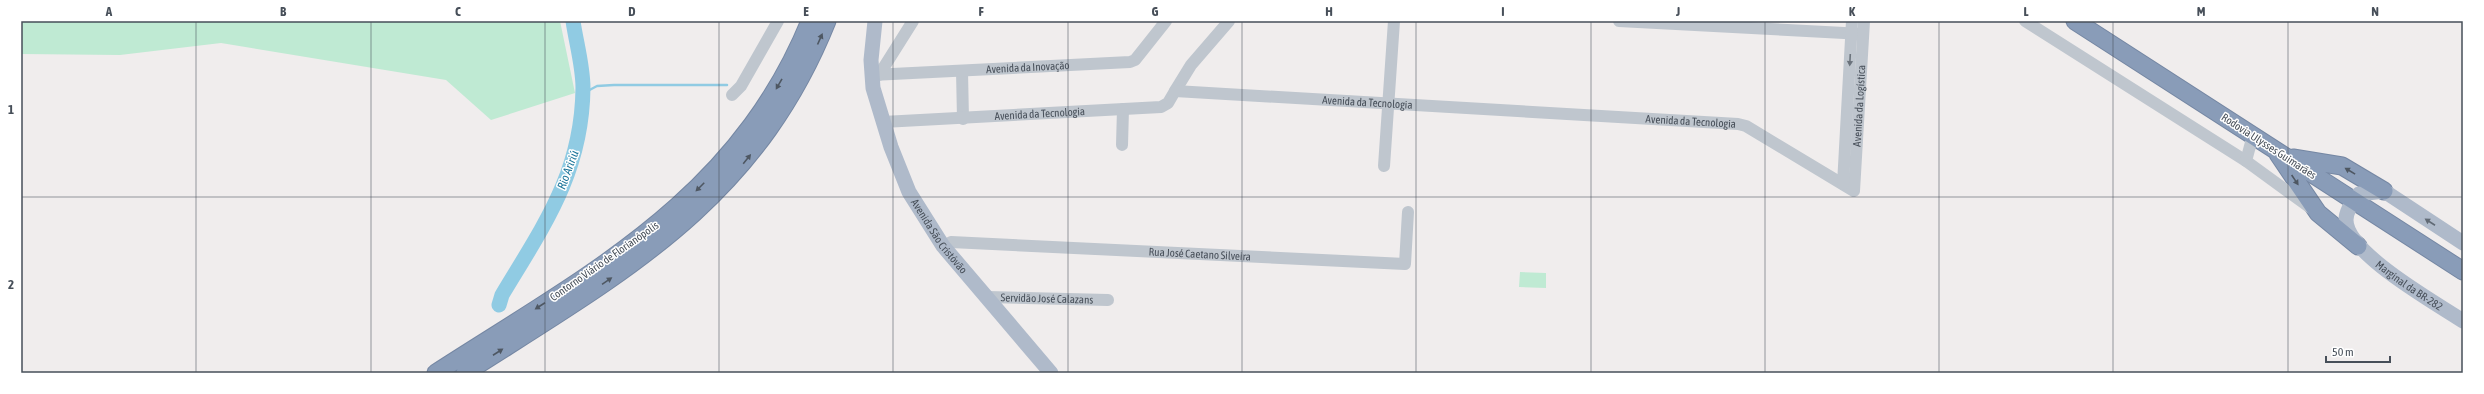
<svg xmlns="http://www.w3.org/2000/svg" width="2484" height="394" font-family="'Asap Condensed',sans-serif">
  <rect width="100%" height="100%" fill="#f0eded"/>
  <!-- green -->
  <path fill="#bfead3" d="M21 21H560L575 93 491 120 446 80 221 43 120 55 21 54Z
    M1520 272 1546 273V288L1519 287Z"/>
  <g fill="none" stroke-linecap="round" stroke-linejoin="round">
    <!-- stream -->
    <path stroke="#90cbe3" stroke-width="2.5" d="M582 94 597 86 614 85H727"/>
    <!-- river -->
    <path stroke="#90cbe3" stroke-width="15" d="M499 305 502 295C544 225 582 173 583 88 583 66 576 42 573 21"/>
    <!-- highway casing -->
    <g stroke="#7587a3" stroke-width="19">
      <path id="highway" d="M2075 21 2463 271
        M2278 154 2318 213 2358 246
        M2293 158 2342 166 2384 191
        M436 373C589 274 737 200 810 21
        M465 373C621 273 754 203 827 21"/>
    </g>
    <!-- minor -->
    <g stroke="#bfc6ce" stroke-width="12">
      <path d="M1619 21 1863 34"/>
      <path d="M2025 21 2246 161 2312 209"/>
      <path d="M962 71 963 119"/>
      <path id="s1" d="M872 75 1130 62 1135 60 1166 21"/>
      <path d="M879 75 913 21"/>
      <path d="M1175 91 1191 65 1229 21"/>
      <path d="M732 95 741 86 778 21"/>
      <path id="s2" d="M883 122 1161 107 1168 103 1175 91 1738 124 1746 126 1854 191 1864 21"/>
      <path d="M1122 145 1123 109"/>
      <path d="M2246 161 2253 135"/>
      <path d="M1384 166 1394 21"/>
      <path d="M1843 184 1852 21"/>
      <path id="s3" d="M943 246 951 242 1405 264 1408 212"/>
      <path id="s4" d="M987 297 1108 300"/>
    </g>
    <!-- major -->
    <g stroke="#afbaca" stroke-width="15">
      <path id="s5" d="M875 21 871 60 873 88 891 147 909 192 943 246 1051 373"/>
      <path id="s6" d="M2463 243 2384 191 2359 194C2353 201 2346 210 2346 220 2346 253 2436 303 2463 321"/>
    </g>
    <!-- highway -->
    <use href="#highway" stroke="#899cb8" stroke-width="17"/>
  </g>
  <!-- one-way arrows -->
  <defs><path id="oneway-solid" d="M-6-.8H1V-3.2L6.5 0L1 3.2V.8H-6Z"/></defs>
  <g fill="#4e5762">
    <use href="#oneway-solid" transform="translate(820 39) rotate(-66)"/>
    <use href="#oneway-solid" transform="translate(779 84) rotate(120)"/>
    <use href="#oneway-solid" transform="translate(747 159) rotate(-51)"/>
    <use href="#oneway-solid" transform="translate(2350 171) rotate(-149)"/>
    <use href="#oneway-solid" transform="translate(2295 180) rotate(56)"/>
    <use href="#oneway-solid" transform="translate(700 187) rotate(135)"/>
    <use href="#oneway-solid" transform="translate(607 281) rotate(-34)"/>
    <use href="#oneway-solid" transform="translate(540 306) rotate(147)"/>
    <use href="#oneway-solid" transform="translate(498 352) rotate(-33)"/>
  </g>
  <use fill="#6b737c" href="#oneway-solid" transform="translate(1850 60) rotate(93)"/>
  <use fill="#616a75" href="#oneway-solid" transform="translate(2430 222) rotate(-147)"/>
  <!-- grid -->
  <path fill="none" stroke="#474f59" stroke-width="1" stroke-opacity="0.55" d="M196 21V373M371 21V373M545 21V373M719 21V373M893 21V373M1068 21V373M1242 21V373M1416 21V373M1591 21V373M1765 21V373M1939 21V373M2113 21V373M2288 21V373M21 197H2463"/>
  <g text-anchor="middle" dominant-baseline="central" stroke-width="3" stroke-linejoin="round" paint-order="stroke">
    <!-- street labels -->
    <g font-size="11" fill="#474f59" stroke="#fff">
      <text stroke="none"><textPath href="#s1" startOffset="156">Avenida da Inovação</textPath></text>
      <text stroke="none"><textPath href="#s2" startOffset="493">Avenida da Tecnologia</textPath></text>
      <text stroke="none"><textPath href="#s2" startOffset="1084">Avenida da Logística</textPath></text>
      <text stroke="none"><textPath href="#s2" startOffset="157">Avenida da Tecnologia</textPath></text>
      <text stroke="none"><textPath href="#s2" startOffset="817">Avenida da Tecnologia</textPath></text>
      <text transform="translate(2269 146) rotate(33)">Rodovia Ulysses Guimarães</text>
      <text stroke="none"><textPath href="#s5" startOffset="231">Avenida São Cristóvão</textPath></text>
      <text stroke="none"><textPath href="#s3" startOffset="258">Rua José Caetano Silveira</textPath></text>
      <text transform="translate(604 261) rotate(-35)">Contorno Viário de Florianópolis</text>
      <text stroke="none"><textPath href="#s6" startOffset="243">Marginal da BR-282</textPath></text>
      <text stroke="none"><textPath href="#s4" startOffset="60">Servidão José Calazans</textPath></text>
    </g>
    <!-- water labels -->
    <g font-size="12" font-style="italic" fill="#1a7499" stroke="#fff">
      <text transform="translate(568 170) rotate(-70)">Rio Aririú</text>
    </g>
  </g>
  <!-- border -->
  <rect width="2484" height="394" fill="none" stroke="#ffffff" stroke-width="44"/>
  <!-- scale -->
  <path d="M2326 356v6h64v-6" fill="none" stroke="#474f59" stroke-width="2"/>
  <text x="2332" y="356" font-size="12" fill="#474f59" stroke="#ffffff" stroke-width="3" paint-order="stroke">50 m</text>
  <rect x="22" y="22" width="2440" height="350" fill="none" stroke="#474f59" stroke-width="1.5"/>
  <g font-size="13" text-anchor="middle" font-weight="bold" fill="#474f59">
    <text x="109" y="16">A</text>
    <text x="283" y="16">B</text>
    <text x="458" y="16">C</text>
    <text x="632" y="16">D</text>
    <text x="806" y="16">E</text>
    <text x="981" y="16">F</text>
    <text x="1155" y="16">G</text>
    <text x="1329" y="16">H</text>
    <text x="1503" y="16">I</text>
    <text x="1678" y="16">J</text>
    <text x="1852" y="16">K</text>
    <text x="2026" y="16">L</text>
    <text x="2201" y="16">M</text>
    <text x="2375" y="16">N</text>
    <text x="11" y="114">1</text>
    <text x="11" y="289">2</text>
  </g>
</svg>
